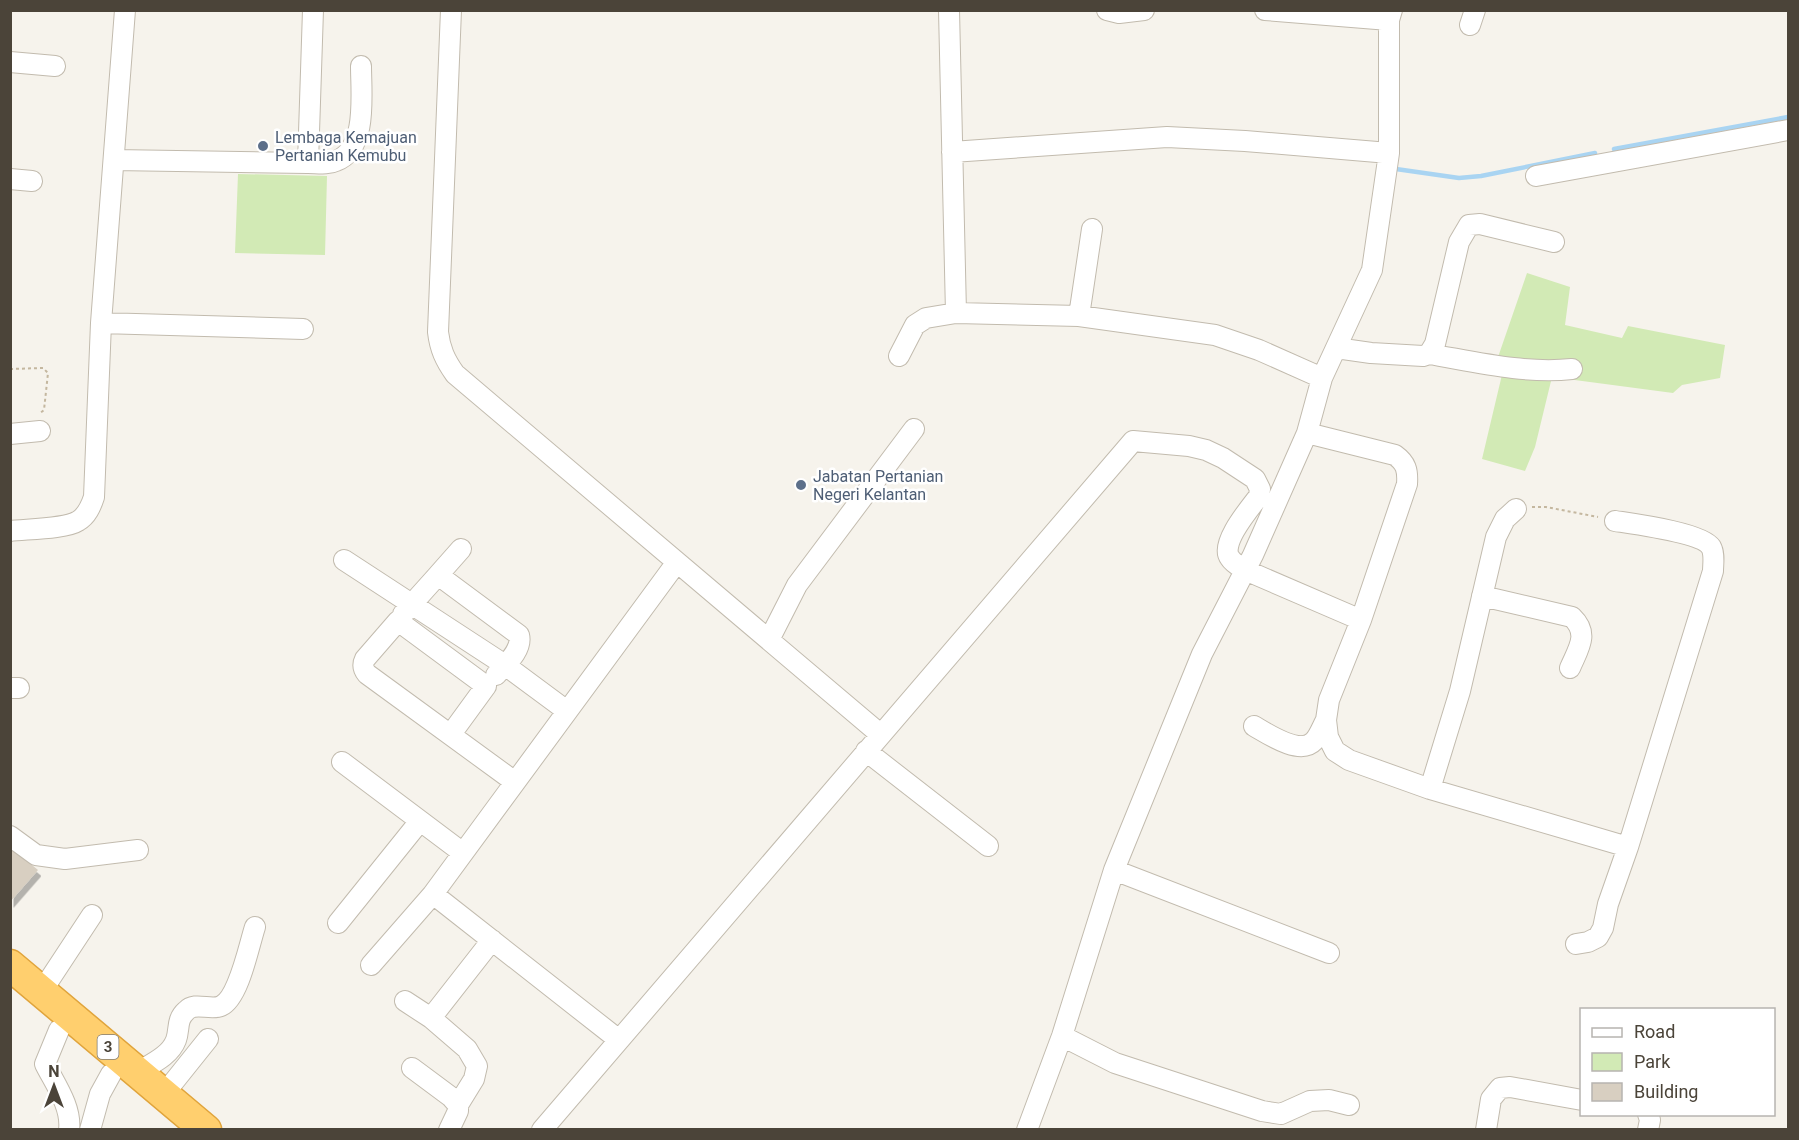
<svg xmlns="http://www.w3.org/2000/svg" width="1799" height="1140" font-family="Roboto,sans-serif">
  <defs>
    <filter id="shadow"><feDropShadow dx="3.5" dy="6" stdDeviation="0" flood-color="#0004"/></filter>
  </defs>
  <rect width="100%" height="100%" fill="#f6f3ec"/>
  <!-- green -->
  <path fill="#d2eab5" d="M238 174 327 176 325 255 235 253Z
    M1527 273 1570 287 1565 325 1622 338 1628 326 1725 345 1720 378 1682 385 1673 393 1552 377 1535 447 1525 471 1482 459 1505 362 1497 360Z"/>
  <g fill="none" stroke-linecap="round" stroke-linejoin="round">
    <!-- stream -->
    <path stroke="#a9d4f2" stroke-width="4.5" d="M1614 149 1788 117
      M1396 169 1459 178 1481 176 1595 153"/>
  </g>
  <!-- building -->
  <path fill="#d8cfc1" filter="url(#shadow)" d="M10 847 38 870 10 902Z"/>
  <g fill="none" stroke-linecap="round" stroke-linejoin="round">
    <!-- minor casing -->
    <g stroke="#c2bbae" stroke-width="22">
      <path id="minor" d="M451 10 438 332C440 349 445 360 455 374L880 734
        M949 10 956 313
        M1107 10 1119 13 1144 10
        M1265 10 1389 20 1392 10
        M1470 25 1475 10
        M10 62 55 66
        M952 152 1167 137 1245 141 1389 153
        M114 160 308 163 313 10
        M308 163C317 163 328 165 336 161 368 149 361 94 361 66
        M1536 176 1788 130
        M10 179 32 181
        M1079 316 1092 229
        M101 323 303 329
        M1336 348 1371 353 1423 356 1429 354 1435 344 1459 242 1469 225 1480 224 1554 242
        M1429 354C1476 362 1524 374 1572 369
        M899 356 915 325 926 318 956 313 1079 316 1215 335 1259 350 1322 378
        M1307 433 1395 455C1406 463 1408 470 1407 484L1361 620 1329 700 1326 720 1328 737 1335 751 1349 760 1430 789 1628 847 1608 904 1603 928 1598 937 1588 942 1576 944
        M10 434 40 431
        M1615 521C1634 524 1702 533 1711 547 1715 554 1713 564 1713 571L1628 847
        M10 531C26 529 66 529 78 521 87 516 91 506 94 497L101 323 125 10
        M344 560 505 665 567 711
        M438 575 461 549
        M1482 596 1572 617C1590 634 1578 649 1570 668
        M403 614 438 575 519 635C523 650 505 665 496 675
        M769 640 797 585 914 429
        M10 688H19
        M1254 726C1268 734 1300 756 1314 741 1319 736 1322 727 1326 720
        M451 734 486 686 398 621 365 659C362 665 363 669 367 674L515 782
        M866 751 988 846
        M342 762 463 853
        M1430 789 1460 691 1496 537 1505 519 1516 509
        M10 836 36 855 65 859 138 850
        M1114 870 1329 953
        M338 923 420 821
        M371 965 433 894
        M42 991 92 915
        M405 1001 431 1018
        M59 1030 45 1064C55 1084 72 1107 69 1130
        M1062 1036 1115 1063 1262 1111 1281 1114 1310 1101 1329 1100 1349 1105
        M619 1040 433 894 677 562
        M412 1068 451 1097 458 1105V1111L449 1130
        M138 1072C151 1064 170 1056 176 1040 180 1029 176 1020 186 1011 195 1001 210 1011 221 1006 239 998 249 945 255 927
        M164 1094 208 1039
        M458 1105 474 1079 477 1066 467 1049 431 1018 492 940
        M90 1130 100 1094 111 1074
        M542 1130 1133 441 1189 446 1206 450 1223 458 1255 479 1260 489 1259 496C1250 508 1219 544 1230 558 1233 563 1240 567 1245 570L1361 620
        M1027 1130 1062 1036 1114 870 1202 654 1253 555 1307 433 1322 378 1372 270 1389 153V20
        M1486 1130 1491 1099 1500 1088 1510 1087 1582 1100
        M1648 1130 1650 1120 1648 1114"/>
    </g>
    <!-- highway casing -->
    <g stroke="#e0a43c" stroke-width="33">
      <path id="highway" d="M10 965 206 1130"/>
    </g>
    <!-- path -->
    <path stroke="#c4b79f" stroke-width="2" stroke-dasharray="3 3" stroke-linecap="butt" d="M10 369 43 368 48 373 44 410 39 414
      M1532 507H1546L1598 517"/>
    <!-- minor -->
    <use href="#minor" stroke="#fff" stroke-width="20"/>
    <!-- highway -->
    <use href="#highway" stroke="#ffcf6e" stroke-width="30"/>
  </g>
  <!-- markers -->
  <g fill="#5c6f8a" stroke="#fff" stroke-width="2">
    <circle cx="263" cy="146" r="6"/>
    <circle cx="801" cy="485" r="6"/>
  </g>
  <g text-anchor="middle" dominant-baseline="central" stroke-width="5" stroke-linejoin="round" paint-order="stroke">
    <!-- shield labels -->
    <rect fill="#fff" stroke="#817c74" stroke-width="1.5" x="97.5" y="1035" width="21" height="24" rx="4.5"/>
    <g font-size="15" font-weight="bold" fill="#4b4439">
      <text x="108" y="1047">3</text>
    </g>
    <!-- service labels -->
    <g font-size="16" fill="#4e5e75" stroke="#fff" text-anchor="start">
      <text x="275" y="137">Lembaga Kemajuan<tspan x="275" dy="18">Pertanian Kemubu</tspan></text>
      <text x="813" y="476">Jabatan Pertanian<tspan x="813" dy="18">Negeri Kelantan</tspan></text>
    </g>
  </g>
  <!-- border -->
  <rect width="1799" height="1140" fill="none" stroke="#4b4439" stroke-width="24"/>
  <!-- legend -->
  <rect x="1580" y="1008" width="195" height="108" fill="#ffffff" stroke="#b7b4b0" stroke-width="1.5"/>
  <rect x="1592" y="1028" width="30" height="9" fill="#ffffff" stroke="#b7b4b0" stroke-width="1.5"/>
  <text x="1634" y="1038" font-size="18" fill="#4b4439">Road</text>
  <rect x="1592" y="1053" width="30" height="18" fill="#d2eab5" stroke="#b7b4b0" stroke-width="1.5"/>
  <text x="1634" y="1068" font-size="18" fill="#4b4439">Park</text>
  <rect x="1592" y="1083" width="30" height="18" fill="#d8cfc1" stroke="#b7b4b0" stroke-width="1.5"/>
  <text x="1634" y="1098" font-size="18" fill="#4b4439">Building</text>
  <!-- north arrow -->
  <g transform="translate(54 1086)" stroke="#ffffff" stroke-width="4.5" paint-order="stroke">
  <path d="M0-4.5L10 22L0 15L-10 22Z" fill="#4b4439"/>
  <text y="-9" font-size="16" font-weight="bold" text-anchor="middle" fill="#4b4439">N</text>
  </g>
</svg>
